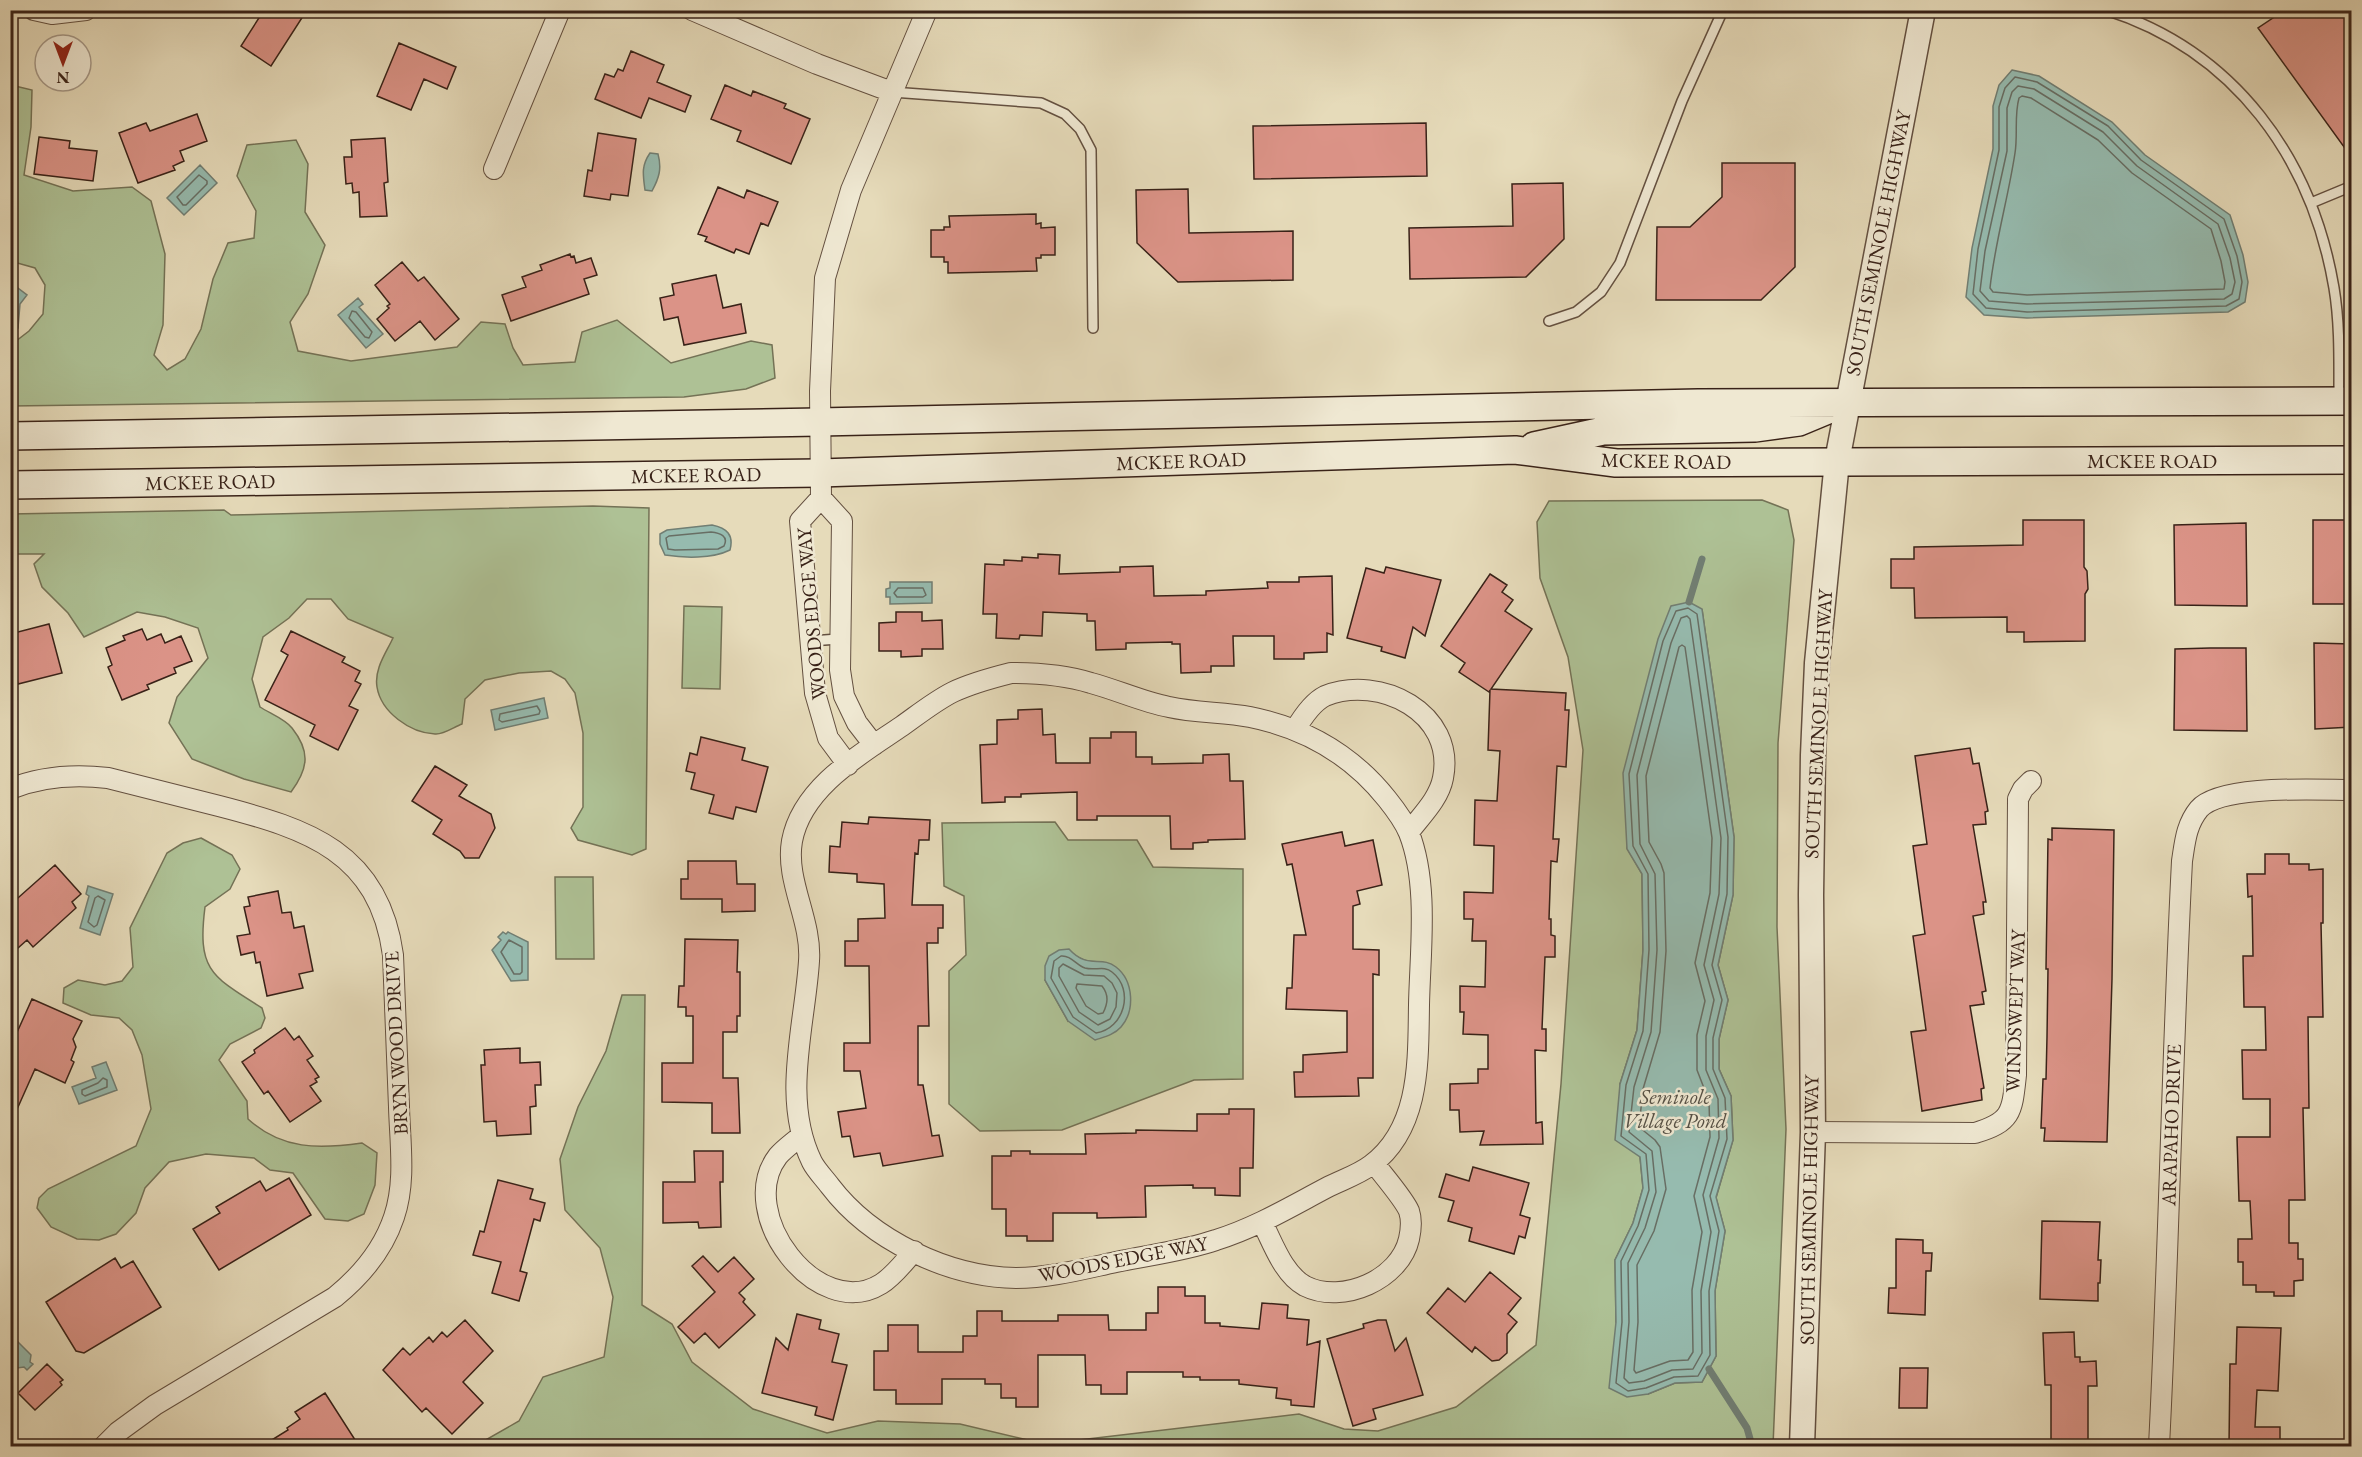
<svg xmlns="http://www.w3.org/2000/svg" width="2362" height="1457" font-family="'EB Garamond',serif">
  <rect width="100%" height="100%" fill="#e6dbba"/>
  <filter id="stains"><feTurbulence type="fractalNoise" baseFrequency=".00333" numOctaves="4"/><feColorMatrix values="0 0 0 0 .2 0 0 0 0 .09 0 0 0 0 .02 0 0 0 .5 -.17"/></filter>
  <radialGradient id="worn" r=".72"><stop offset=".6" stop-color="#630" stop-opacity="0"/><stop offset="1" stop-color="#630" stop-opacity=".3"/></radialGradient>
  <!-- green -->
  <path fill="#aec195" stroke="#747256" stroke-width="1.5" fill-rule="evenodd" d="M11 85 32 90 31 127 24 175 73 191 132 187 151 201 165 254 163 325 154 355 167 370 185 359 201 329 213 279 228 243 254 238 256 211 237 176 247 145 296 140 308 164 305 212 325 245 308 294 290 322 298 351 351 361 457 347 481 322 505 324 513 348 523 365 575 362 582 332 617 320 671 363 751 341 772 345 775 378 746 389 684 397 11 406V341H16L29 331 43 314 45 285 35 268 14 262 11 264Z
    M1762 500 1788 510 1794 540 1778 743 1777 927 1786 1129 1773 1446H475L519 1421 543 1377 604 1357 613 1297 600 1248 565 1210 560 1159 578 1107 606 1051 622 995H645L642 1305 672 1324 692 1362 753 1409 827 1433 878 1421 960 1424 1045 1444 1299 1414 1344 1429 1378 1431 1456 1407 1536 1345 1561 1084 1583 750 1568 657 1540 578 1537 522 1549 501ZM1702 609 1734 837 1733 895 1718 965 1728 1000 1719 1039V1069L1731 1096 1733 1140 1716 1198 1725 1231 1715 1291 1716 1356 1702 1382 1675 1383 1648 1394 1616 1322 1615 1260 1633 1223 1643 1188 1640 1157 1620 1084 1637 1030 1643 950 1642 874 1627 848Z
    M593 506 649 508 646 849 632 855 578 840 571 828 583 807V733L575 693 565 679 551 671 519 673 485 680 465 699 462 724C454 727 443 735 435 734 410 733 381 712 377 687 374 669 386 653 393 638L348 619 331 599H307L289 618 263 637 252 679 260 707C269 713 285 719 292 728 311 752 308 769 291 792L244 779 192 759 169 723 177 697 208 658 198 628 165 617 137 612 84 637 68 613 42 587 34 564 44 554H11V514L224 510 231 515Z
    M684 606 722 607 720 689 682 688Z
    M1055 822 1068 840H1137L1153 867 1243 869V1079L1194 1080 1062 1130 980 1131 949 1104V971L966 955 964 896 944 886 942 823ZM1069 950C1090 972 1105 951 1123 976L1068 1021 1045 980Z
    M201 838 232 855 240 869 230 889 205 907C197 970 211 976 262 1008L265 1018 261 1028 230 1044 219 1060 247 1101 248 1119C282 1150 319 1149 362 1143L377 1153 375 1185 364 1214 348 1221 325 1219 293 1173 270 1170 254 1158 206 1154 169 1162 145 1188 136 1213 116 1234 99 1240 77 1239 51 1227 37 1208 39 1198 48 1189 136 1146 151 1109 142 1055 132 1030 119 1018 91 1015 63 1003 64 988 78 980 105 985 122 981 133 967 130 928 167 853 183 843Z
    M555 877H593L594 959H556Z"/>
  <!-- water -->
  <path fill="#96bbaf" stroke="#717e73" stroke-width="1.5" d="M2012 70 2039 76 2112 122 2145 155 2230 215 2243 255 2248 282 2245 302 2228 312 2027 318 1984 315 1966 297 1972 248 1993 149V106L1999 85Z
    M650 153 658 154C662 169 659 178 652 191L645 190C643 175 641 166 650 153Z
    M200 165 217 183 184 215 167 198Z
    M10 282 27 295 20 304 18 328H11Z
    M358 298 363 304 359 307 383 334 366 348 338 315Z
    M712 525C727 528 734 535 730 550 712 559 684 558 665 555L660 544V534L667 530Z
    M890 582H932V603L890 604V597H886V589L890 588Z
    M1689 602 1702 609 1734 837 1733 895 1718 965 1728 1000 1719 1039V1069L1731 1096 1733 1140 1716 1197 1725 1231 1715 1291 1716 1356 1702 1382 1675 1383 1648 1394 1627 1397 1609 1388 1616 1322 1615 1260 1633 1223 1643 1188 1640 1157 1615 1140 1620 1084 1637 1030 1643 950 1642 874 1627 849 1623 773 1658 639 1671 606Z
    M544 698 548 718 495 730 491 710Z
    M88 886 113 894 100 935 80 928 89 896 86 894Z
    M503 932 506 934 508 932 528 942V980L511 981 492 950 501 940 498 937Z
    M1069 949C1088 970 1101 955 1116 967 1134 981 1135 1011 1121 1027 1114 1035 1104 1037 1095 1040L1068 1021 1045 980V966L1049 956 1059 950Z
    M106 1062 117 1090 79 1104 72 1087 96 1078 92 1067Z
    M10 1334 31 1355 30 1362 33 1364 27 1370 24 1367 17 1368 11 1361Z"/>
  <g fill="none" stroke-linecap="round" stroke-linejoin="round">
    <!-- shore -->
    <path stroke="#686e64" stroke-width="1.5" d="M2015 77 2037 82 2108 126 2141 160 2224 219 2237 256 2242 282 2239 299 2226 306 2027 312 1986 308 1973 294 1978 249 1999 150V107L2005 88Z
      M2018 86 2034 89 2103 132 2137 166 2218 224 2230 258 2235 282 2232 294 2224 299 2027 304 1989 301 1980 291 1985 251 2007 151V108L2012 92Z
      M2022 96 2031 98 2098 140 2132 173 2211 229 2221 261 2225 282 2224 289 2027 295 1993 292 1990 288C1995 242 2008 199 2015 153 2018 135 2014 116 2019 98Z
      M199 175 207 181V184L186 205H183L177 197Z
      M352 311 356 312 372 332 369 338 365 337 349 318Z
      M711 532C720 533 729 536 724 546L718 549 675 550 668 549 666 538 669 536Z
      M898 588H923L926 595 923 597H897L894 593Z
      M1688 608 1697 614 1728 837 1727 894 1712 965 1722 1000 1713 1038V1069L1725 1098 1727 1139 1710 1196 1719 1231 1709 1291 1710 1355 1698 1376 1674 1377 1646 1388 1628 1391 1616 1383 1622 1322 1621 1261 1638 1226 1649 1190 1646 1154 1621 1136 1626 1085 1643 1031 1649 950 1648 874 1633 846 1629 774 1663 641 1676 611Z
      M1687 616 1690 619 1721 838 1719 894 1704 965 1714 1000 1706 1036V1070L1718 1099 1719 1138 1703 1195 1711 1232 1701 1291 1702 1353 1693 1369 1672 1370 1644 1381 1629 1383 1624 1378 1629 1322 1628 1263 1645 1228 1656 1192 1652 1151 1629 1132 1634 1087 1651 1032 1657 950 1655 874 1640 844 1637 775 1671 643 1681 618Z
      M1682 645 1685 647 1712 838 1710 893 1695 963 1705 1001 1697 1035V1070L1709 1101 1710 1137 1694 1196 1702 1232 1692 1290 1693 1352 1688 1360 1670 1361 1636 1373 1634 1370 1638 1322 1637 1265 1654 1231 1666 1189 1660 1147 1655 1140 1639 1127 1643 1089 1660 1032 1666 951 1664 873 1661 864 1649 842 1646 776 1679 647Z
      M537 706 540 711 539 714 502 722 499 720 500 714Z
      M98 896 105 900 97 925 94 927 88 922 95 898Z
      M509 940 522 947V972L520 974H514L501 952Z
      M1061 956C1071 955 1076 965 1085 968 1095 971 1104 965 1112 972 1135 990 1124 1029 1096 1033L1073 1017 1051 978 1054 961Z
      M1063 964 1084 975 1104 976 1112 983 1117 993 1116 1007 1110 1019 1098 1025 1079 1012 1059 976V968Z
      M1077 984 1102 986C1109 995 1108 1003 1103 1013L1098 1014 1086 1006 1076 988Z
      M103 1078 107 1080V1087L85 1096 82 1094V1090L98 1083Z"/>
    <!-- stream -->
    <path stroke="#717e73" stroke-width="7" d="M1689 602 1702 559
      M1709 1369 1747 1428 1752 1446"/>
  </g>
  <!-- building -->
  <path fill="#db9387" stroke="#392218" stroke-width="1.5" d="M264 10H307L271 66 241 46Z
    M2285 10H2352V158L2258 28Z
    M399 43 456 67 447 89 424 79 411 110 377 96Z
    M631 51 664 65 657 82 691 96 685 112 649 98 641 118 595 99 605 74 614 77 618 69 623 71Z
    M725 85 751 96 753 91 786 104 784 108 810 119 791 164 737 141 741 131 711 119Z
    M197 114 207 141 180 151 184 161 173 166 175 170 138 183 119 133 146 123 150 131Z
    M1426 123 1427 176 1254 179 1253 126Z
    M598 133 636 139 628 196 611 194 610 200 584 196 588 170 592 171Z
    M39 137 70 141 69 148 97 151 93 181 34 174Z
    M385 138 388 182 384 183 387 216 360 217 359 192 353 193 352 183 346 184 344 157H352L351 140Z
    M1722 163H1795V267L1761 300H1656L1657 227H1690L1722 197Z
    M1563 183 1564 239 1526 277 1410 279 1409 228 1513 226 1512 184Z
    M718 187 744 198 747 190 778 202 768 226 761 223 749 254 736 249 734 253 705 241 707 237 698 234Z
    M1188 189 1189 233 1293 231V280L1178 282 1137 243 1136 190Z
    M1036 214V224L1041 223V228L1055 227V255H1041V258H1036L1037 271 948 273V262H944V257H931V230H944V227H950L949 216Z
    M570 254 571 257 574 256 576 263 591 258 597 275 584 279 589 294 511 321 502 295 526 287 522 277 542 270 540 265Z
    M402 262 418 281 424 277 459 319 435 340 420 321 395 341 377 319 389 308 387 306 390 304 375 285Z
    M716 275 723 308 741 304 746 333 684 345 678 317 664 320 660 298 674 295 672 284Z
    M2023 520H2084V567L2087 571 2088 589 2085 594V641L2024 642V632H2007V617L1915 618 1914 588H1891V559H1914V547L2023 545Z
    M2313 520H2351L2352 604H2313Z
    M2246 523 2247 606 2175 605 2174 525Z
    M1038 554 1060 555 1059 574 1120 572V567L1153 566 1154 596 1206 595V591L1268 588 1267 582H1299V577L1332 576 1333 635 1327 633V652L1304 653V659H1274V636H1233L1234 666H1211V672L1181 673 1180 644H1172V642L1126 643V649L1096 650 1095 621H1087V614L1043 612 1042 636 1020 635 1019 639 996 638 997 614H983L985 564 1004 565V560L1022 561V557L1038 558Z
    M1386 567 1441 580 1425 636 1413 627 1405 658 1381 651 1382 647 1347 638 1366 568 1384 573Z
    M1490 574 1507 585 1502 592 1513 600 1505 611 1532 629 1491 689 1566 693 1565 710H1569L1566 767 1557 766 1553 839H1559L1557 862 1551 861 1549 919H1551V935L1555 936V957H1545L1542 1029H1546V1051L1535 1050 1536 1123 1542 1122 1543 1144 1480 1145 1484 1131 1460 1132 1459 1110H1450V1084L1478 1083V1069H1488V1035L1463 1034 1464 1012H1460V986L1485 987 1486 941H1472L1473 919H1464V892L1493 893 1494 846 1474 845 1475 800 1497 801 1500 751 1488 750 1490 690 1489 692 1459 672 1465 663 1441 646Z
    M896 612H922V621L942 620 943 649H922V656L901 657V651H879V623L896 622Z
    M49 624 62 673 18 684 16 676 10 677V634Z
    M142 629 147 640 161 634 165 643 181 636 192 661 174 668 176 673 147 685 149 689 122 700 108 667 112 665 106 648 125 640 123 636Z
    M291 631 345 657 342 662 360 671 355 681 361 684 349 706 358 710 338 750 310 736 315 725 265 700 288 655 281 651Z
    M2314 643 2352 644V727L2315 729Z
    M2210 648H2246L2247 731 2174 730 2175 649Z
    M1042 709 1043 735 1055 734 1056 763H1090V738H1111V732H1136V757H1152V764L1203 763V755L1229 754 1230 781H1243L1245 839 1208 840V842L1193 843V849H1171L1170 816H1097V820H1077V792L1021 794V797H1005V802L982 803 980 745 997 744V720L1018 719V710Z
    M701 737 745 748 742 760 768 767 756 812 736 807 733 819 709 813 714 795 691 789 695 773 686 771 690 753 697 755Z
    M1970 748 1973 764 1979 763 1988 811 1985 812 1986 824 1973 825 1986 902H1983L1984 914 1973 916 1986 991 1982 992 1984 1004 1970 1006 1984 1088 1981 1089 1982 1100 1922 1111 1911 1032 1926 1030 1913 936 1925 934 1913 846 1927 844 1915 756Z
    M435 766 467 785 459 796 491 814 495 828 479 858H465L460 851 433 834 442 820 412 801Z
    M869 817 930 820 929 840H919L918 854 915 853 912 905H943V928H938V943H927L929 1026H918V1085H923L932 1136 939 1135 943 1156 883 1166 880 1153 854 1157 850 1136 842 1137 838 1112 866 1108 860 1071H844V1043H870L869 966H845V941H858V919L885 918 884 884 857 882V874L829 872 830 846 840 847 842 822 868 824Z
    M2052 828 2114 830 2112 979 2107 1142 2044 1141 2045 1128H2041L2043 1079H2046L2047 1037 2048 969H2046L2048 839 2052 840Z
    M1342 832 1345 846 1373 840 1382 885 1357 891 1360 904 1353 906V949L1379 950V975L1373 974V1078H1358L1359 1096 1295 1097 1294 1072H1303V1055L1347 1052V1011L1286 1009 1287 988H1292L1294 935H1306L1292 864 1287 865 1282 844Z
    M2265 854H2289V864H2309V870L2323 869V923H2321L2323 1017H2308L2309 1108H2303L2305 1200H2289V1243H2298V1259H2303V1280L2294 1281V1296H2274V1292H2256V1285H2243V1262H2238V1239H2252L2250 1201H2239L2237 1137H2270V1099H2243L2242 1050H2266L2265 1007H2244L2243 956H2253L2252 896 2248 897 2247 874H2265Z
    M688 861H736L737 884H755V911L722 912V899H681V879H688Z
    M55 865 81 894 72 902 76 908 33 947 27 940 10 955V905Z
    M278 891 282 913 291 912 294 928 304 926 313 971 299 974 303 988 267 996 260 962 256 963 254 952 241 955 237 936 250 934 244 907 250 906 248 897Z
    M685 939 738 940 737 972H740V1016H737V1032H723V1078H738L740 1133H712V1103L662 1102V1063H693V1016H686V1007H678L679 986H684Z
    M32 999 82 1021 73 1039 76 1047 71 1060 74 1062 65 1083 35 1069 10 1125V1048Z
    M285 1028 294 1040 299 1036 313 1056 307 1060 319 1077 315 1079 317 1082 310 1086 321 1101 290 1122 268 1091 264 1094 242 1062 255 1053 254 1050Z
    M520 1048V1063L540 1062 541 1085H535L536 1106 530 1107 531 1134 497 1136 496 1121 484 1122 481 1065H485L484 1050Z
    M1229 1109H1254L1253 1168H1240V1196L1215 1195V1188H1193V1185L1145 1186 1146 1217 1097 1218V1213H1053V1241H1027V1236H1006V1209H992V1156H1011V1151H1030V1154H1086L1085 1134 1136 1133V1130L1197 1131V1114H1229Z
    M694 1151H723V1182H720L721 1227 699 1228 698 1222 663 1223V1182H695Z
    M1473 1167 1529 1183 1520 1215 1530 1218 1525 1238 1519 1236 1514 1254 1469 1241 1472 1228 1448 1221 1454 1201 1439 1197 1446 1174 1469 1181Z
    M289 1178 311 1215 219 1270 193 1229 220 1213 216 1207 260 1181 266 1191Z
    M498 1180 533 1189 530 1199 545 1203 540 1221 534 1219 520 1271 527 1273 519 1301 492 1293 501 1262 473 1255 480 1231 484 1232Z
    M2042 1221 2100 1222 2098 1260H2101L2100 1283H2098V1301L2040 1299Z
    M1896 1239 1923 1240V1253H1932L1931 1271H1926L1925 1315 1888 1313 1889 1288H1896Z
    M703 1256 718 1272 734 1257 754 1279 739 1293 745 1299 743 1302 755 1315 719 1348 705 1333 694 1343 678 1327 715 1292 692 1266Z
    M115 1258 121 1268 133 1261 161 1307 84 1353 76 1351 46 1302Z
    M1490 1272 1521 1298 1508 1314 1517 1322 1507 1334V1353L1499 1360 1492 1361 1475 1347 1472 1352 1427 1313 1448 1288 1465 1302Z
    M1158 1287H1185V1296H1205V1323H1220V1326L1259 1329 1262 1303 1288 1305 1287 1318 1309 1320 1307 1345 1320 1341 1314 1407 1291 1405V1400L1276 1398 1277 1388 1239 1384V1380H1200V1377H1183V1372H1127V1394H1101V1385H1086L1085 1355H1038V1407H1016V1398H1001V1384H985V1379H942V1404H896V1390H874V1351H888V1325H918V1352H963V1336H977V1311H1002V1321H1058V1315H1108L1109 1330H1146V1313H1158Z
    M797 1314 821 1320 819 1329 839 1334 832 1362 847 1365 833 1420 815 1415 817 1407 762 1393 776 1338 788 1350Z
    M465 1320 493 1351 463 1382 483 1403 452 1434 426 1408 422 1412 383 1370 403 1348 410 1355 429 1337 433 1342 442 1332 447 1337Z
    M1378 1320H1386L1395 1351 1406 1338 1423 1395 1373 1409 1376 1419 1353 1426 1327 1339 1364 1328 1363 1324Z
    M2237 1327 2281 1328 2278 1391 2257 1390 2255 1427H2280V1446H2229L2230 1364H2236Z
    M2074 1332 2075 1357H2080V1362L2096 1361 2097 1386H2088V1446H2051V1385H2045L2043 1333Z
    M47 1364 63 1380 60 1382 62 1385 35 1410 18 1393Z
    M1900 1368H1928L1927 1408H1899Z
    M325 1393 359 1446H262L288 1430 287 1428 300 1419 295 1412Z"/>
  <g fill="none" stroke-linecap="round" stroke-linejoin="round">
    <!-- service casing -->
    <g stroke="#645040" stroke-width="12">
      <path id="service" d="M2106 10C2235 51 2312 158 2334 288 2340 324 2339 362 2339 398
        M892 92 1041 103 1065 114 1080 129 1091 150 1093 328
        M2311 203 2352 186
        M1549 321 1576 312 1601 292 1620 263 1682 101 1723 10
        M811 641 838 639"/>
    </g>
    <!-- minor casing -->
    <g stroke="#645040" stroke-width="22">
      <path id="minor" d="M34 10 52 14 86 10
        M692 10 817 64 892 92
        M494 169 560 10
        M821 498 800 521 815 693 828 738 848 765
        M1011 673C1038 673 1065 675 1091 683 1117 690 1143 702 1169 707 1196 713 1224 712 1250 717 1305 728 1352 755 1387 799 1395 809 1404 821 1409 833 1429 884 1420 952 1419 1005 1418 1060 1421 1128 1371 1165 1358 1175 1341 1180 1326 1188 1290 1207 1255 1228 1216 1240 1184 1251 1149 1255 1116 1262 1083 1269 1050 1278 1016 1278 948 1277 871 1240 830 1186 824 1178 816 1170 812 1162 781 1099 805 1026 809 961 812 920 785 881 792 841 802 787 861 754 902 726 919 714 935 701 953 692 972 683 991 678 1011 673Z
        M1295 730C1302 718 1313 702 1325 696 1380 674 1456 713 1443 778 1439 799 1421 816 1409 832
        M874 745 857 723 844 696 840 670 842 521 821 498 820 391 825 278 851 190 927 10
        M10 789C42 776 74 774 108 778 145 787 182 797 219 806 308 829 379 852 393 955 395 1006 397 1056 399 1107 400 1143 406 1182 394 1217 383 1250 362 1275 335 1297L155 1405 118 1432 104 1446
        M1813 1132 1975 1133C2012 1122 2012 1112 2016 1075L2018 799 2023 789 2031 781
        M802 1135C794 1142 785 1148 778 1156 734 1213 818 1323 881 1284 894 1276 904 1262 914 1251
        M1262 1222C1273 1243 1283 1274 1305 1286 1343 1305 1400 1279 1409 1239 1411 1230 1412 1220 1409 1211 1404 1199 1383 1175 1374 1163
        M2159 1446C2169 1251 2172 1056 2182 861 2185 842 2186 825 2199 809 2221 784 2318 790 2352 790"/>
    </g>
    <!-- tertiary casing -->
    <g stroke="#645040" stroke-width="27">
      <path id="tertiary" d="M1802 1446 1813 1132 1811 895 1813 755 1817 663 1837 461 1923 10"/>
    </g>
    <!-- secondary casing -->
    <g stroke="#392218" stroke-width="30">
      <path id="secondary" d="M10 436 819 422 1698 403 2352 401
        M1534 446 1603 431 1755 428 1799 422 1835 407
        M10 485 820 473 1515 450 1616 463 2352 460"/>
    </g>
    <!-- service -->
    <use href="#service" stroke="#efe8d2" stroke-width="9"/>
    <!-- minor -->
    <use href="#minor" stroke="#efe8d2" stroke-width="20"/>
    <!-- tertiary -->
    <use href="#tertiary" stroke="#efe8d2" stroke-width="24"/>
    <!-- secondary -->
    <use href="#secondary" stroke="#efe8d2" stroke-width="27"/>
  </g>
  <g text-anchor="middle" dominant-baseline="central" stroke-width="5" stroke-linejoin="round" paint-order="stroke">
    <!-- street labels -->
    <g font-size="20" fill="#392218" stroke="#efe8d2">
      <text transform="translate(1878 243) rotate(-79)">SOUTH SEMINOLE HIGHWAY</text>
      <text transform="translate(1181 461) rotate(-2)">MCKEE ROAD</text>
      <text transform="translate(1666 461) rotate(1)">MCKEE ROAD</text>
      <text x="2152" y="461">MCKEE ROAD</text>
      <text transform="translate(696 475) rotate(-1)">MCKEE ROAD</text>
      <text transform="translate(210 482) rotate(-1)">MCKEE ROAD</text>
      <text transform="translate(811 614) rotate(-95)">WOODS EDGE WAY</text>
      <text transform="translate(1818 724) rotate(-87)">SOUTH SEMINOLE HIGHWAY</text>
      <text transform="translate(2015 1011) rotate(-88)">WINDSWEPT WAY</text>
      <text transform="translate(396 1043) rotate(-93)">BRYN WOOD DRIVE</text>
      <text transform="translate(2171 1125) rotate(-88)">ARAPAHO DRIVE</text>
      <text transform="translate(1809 1210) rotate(-89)">SOUTH SEMINOLE HIGHWAY</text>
      <text transform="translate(1123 1259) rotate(-11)">WOODS EDGE WAY</text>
    </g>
    <!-- water labels -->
    <g font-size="21" font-style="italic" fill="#555045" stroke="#efe8d2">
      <text x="1675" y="1096">Seminole<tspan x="1675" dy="24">Village Pond</tspan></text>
    </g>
  </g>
  <!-- margin -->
  <rect width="2362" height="1457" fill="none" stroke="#e6dbba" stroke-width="36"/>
  <rect x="12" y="12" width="2338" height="1433" fill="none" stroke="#392218" stroke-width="3"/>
  <rect x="18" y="18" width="2326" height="1421" fill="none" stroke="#392218" stroke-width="1.5"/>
  <!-- north arrow -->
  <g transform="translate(63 63) rotate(180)"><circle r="28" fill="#efe8d2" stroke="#a69988" stroke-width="1.5"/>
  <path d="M0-4.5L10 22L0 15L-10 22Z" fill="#8f2418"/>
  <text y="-9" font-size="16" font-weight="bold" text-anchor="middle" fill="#392218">N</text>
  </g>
  <rect width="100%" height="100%" filter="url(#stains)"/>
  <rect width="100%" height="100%" fill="url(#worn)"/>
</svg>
